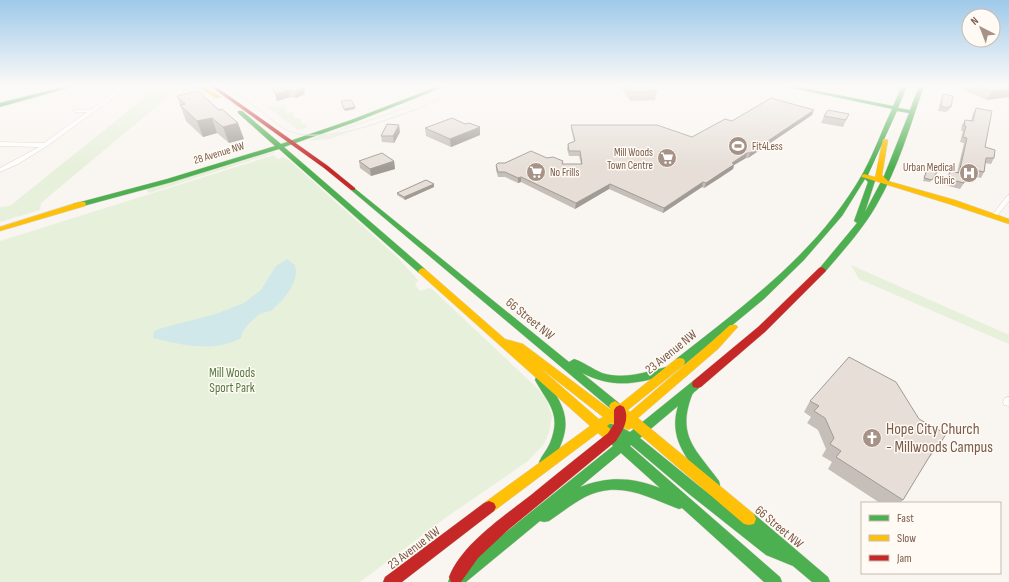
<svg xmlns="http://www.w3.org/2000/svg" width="1009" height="582" font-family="'Sofia Sans Condensed',sans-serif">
  <rect width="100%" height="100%" fill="#f9f5f0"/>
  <!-- green -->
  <path fill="#e7f0db" d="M159 86 191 87 175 91 41 203 40 210 0 222V207L10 206Z
    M284 105 286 113 293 112 295 119 300 118 302 124 310 122 306 124 307 128 298 130 268 107Z
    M409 106 411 107 349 128 329 133Z
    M415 109 417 110 330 139 308 141 318 136 349 132Z
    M274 152V153L149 193 146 189Z
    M274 155 278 159 283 157 289 160 397 257 417 279 418 281 415 285 420 291 429 288 432 289 538 389 546 399 552 416 549 432 544 444 528 461 448 516 360 582H0V241Z
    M851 265 1009 335V344L859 279Z"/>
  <!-- water -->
  <path fill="#d0e8ea" d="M287 259 295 265C300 281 284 300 272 310 269 312 264 312 260 314 253 319 242 329 241 338 214 353 182 345 153 338L154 331 162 328 216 314 244 303 261 290 276 266Z"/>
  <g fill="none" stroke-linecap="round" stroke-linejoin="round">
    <!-- street casing -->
    <g stroke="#d7d1cb" stroke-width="1">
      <path id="street" d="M119 86H123L117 95 47 146 18 164 0 172V168L39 147 0 146V142L44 143 87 112H74V110H91L113 93Z
        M1009 195V201L996 217H992V215L1007 196Z
        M1009 397V406L1004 405 1003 402 1005 398Z"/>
    </g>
    <!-- fast casing -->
    <g stroke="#d9d2cb" stroke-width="1">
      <path id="fast" d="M67 86H75L0 107V103Z
        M439 86H446L355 122 284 147 425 269 426 271 425 273H419L279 149 172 182 76 208 72 206 73 204 167 179 275 146 238 113V111H242L281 144 351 120Z
        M783 86H793L893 106 902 86H907L898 108 910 110 919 86H924C910 126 898 169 876 206 862 230 843 251 825 272L822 273 818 270 857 223 854 221 868 182 865 179 842 216 804 260 764 299 684 365 680 366 676 365 675 362 676 359C745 305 819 251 863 173 874 153 882 130 892 109ZM897 111 909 113 884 176 865 212 875 181 868 175Z
        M353 187 569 362 574 359C584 362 592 369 602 373 623 380 646 372 666 367L670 368 671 371 670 374C637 384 614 389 582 373L619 403 621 406 619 409 615 411 611 409 351 190V188Z
        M540 376 544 377C562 403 574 419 558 451 555 458 552 465 545 467L541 466 539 462C542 455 547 450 550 443 562 413 548 404 535 380L536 377Z
        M697 380 701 381 702 384C700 389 694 391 692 395 676 437 697 450 719 481L720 485 719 489 714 491 709 489C691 462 667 442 678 406L640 438 699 486 742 519 744 514 749 513 754 514 828 577 830 582H812L793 566 766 555 689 494 631 445 630 446 780 577 782 582H764L682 508 679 509C647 497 619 480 585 497 572 504 561 513 549 521L544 522 540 521 466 582H448L450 577 613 446 605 437 607 433 597 430 595 427 597 424C607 420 621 427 630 432L693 381ZM621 453 660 488C632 477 608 476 580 487Z"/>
    </g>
    <!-- slow casing -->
    <g stroke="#d9d2cb" stroke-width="1">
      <path id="slow" d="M197 86H203L221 97 216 98Z
        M883 139 888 140 882 175 888 181 955 200 1009 219V224L949 204 862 177 861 176 864 174 875 177Z
        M79 202H85L86 204 85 206 0 231V227Z
        M422 268 425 269 505 339 523 344 611 410 609 406 611 403 615 401 620 404 676 359 680 358 684 359 685 362 684 365 628 410 630 412 710 343 730 325H736L738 327 736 329 718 349 638 418 754 514 756 519 754 524 749 525 744 524 632 428 628 430 624 428 622 425 624 420 620 417 622 420 620 423 616 425 611 423 607 426 615 433 617 437 615 441C608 443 604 438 598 433L494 511 489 513 484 511 482 507 484 503 590 426 419 273 418 271ZM539 367 603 417 599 419Z"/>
    </g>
    <!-- jam casing -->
    <g stroke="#d9d2cb" stroke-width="1">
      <path id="jam" d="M210 86H215L328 166 355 188V190H351L324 168Z
        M822 267 826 270 825 272 765 332 701 387 697 388 693 387 692 384 693 381 758 327 819 268Z
        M620 405 624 407C630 419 623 430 616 441L508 530 478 558 461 582H451L449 577C462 544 503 517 531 495 556 474 582 454 608 433L614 424V410L616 407Z
        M489 501 494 503 496 507 494 511 402 582H383L385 577 484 503Z"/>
    </g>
    <!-- street -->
    <use href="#street" fill="#fefefd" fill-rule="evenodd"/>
    <!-- fast -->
    <use href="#fast" fill="#4caf50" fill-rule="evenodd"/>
    <!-- slow -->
    <use href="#slow" fill="#ffc107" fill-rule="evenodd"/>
    <!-- jam -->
    <use href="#jam" fill="#c62828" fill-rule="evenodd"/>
    <!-- tram -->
    <path stroke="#e6e3e7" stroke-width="1" d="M223 86C236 94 249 102 261 111 271 118 280 128 291 132 337 147 425 106 468 86"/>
  </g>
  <!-- wall -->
  <path fill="#c6bfb9" d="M273 86 305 94 296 98 290 97 277 101Z
    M620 86H652L657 91 655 100 630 101Z
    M960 86H1009L987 100 959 88Z
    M198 91 244 139 229 143 217 133 203 137 186 121 177 96Z
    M943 94 951 107 948 111H947L946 112 938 111 941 99Z
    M976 108 985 147 994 158 991 164 985 163 984 172 981 178 965 174 964 183 960 189 945 185 947 177 950 171 957 173 964 143 960 142 963 131H961L962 125 965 120 971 121 973 113Z
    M849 114 843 127 821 123 824 116Z
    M812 115 748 158H746L734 165 733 169 720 178 704 188 702 187 663 213 609 189 575 209 521 182 518 183 505 177H498L496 170V165L581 164 579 156H569L567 149 568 144 574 141 571 129V125L692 137 732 121Z
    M425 128 480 135 451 147 426 136Z
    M400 132 394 143 382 142 381 136Z
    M359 161H394L395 169 371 176 360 168Z
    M928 167 937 172 930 182 923 181Z
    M434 187 405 200 397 195V193Z
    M810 401 936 450 928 459 903 500 900 503H880L828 469 832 462 822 456 826 449 818 430 807 423 811 417 804 412Z"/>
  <!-- shaded-wall -->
  <path fill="#a19b96" d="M304 87 305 94 296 98 295 92Z
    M1009 89V97L987 100 992 91Z
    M288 90 290 97 277 101 275 94Z
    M355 107V109L345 111 344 109Z
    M814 110 812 115 748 158 750 153Z
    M212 118 217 133 203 137 197 121Z
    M238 123 244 139 229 143 223 127Z
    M399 125 400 132 394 143 393 136Z
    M480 127V135L451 147 450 139Z
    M747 153 746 158 734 165 733 169 704 188 706 183 732 163Z
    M394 161 395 169 371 176 370 169Z
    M521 177V182L518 183V178Z
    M703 182 702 187 663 213 664 208Z
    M434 184V187L405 200 404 197Z
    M610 184 609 189 575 209 576 203Z"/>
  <!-- building -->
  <path fill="#e6ded7" stroke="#a19b96" d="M273 86H299L304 87 295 92 288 90 275 94Z
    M627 86H652L657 91 632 92Z
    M979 86H1009V89L992 91Z
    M198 91 219 110 222 109 238 123 223 127 212 118 197 121 180 105 185 104 177 96Z
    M943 94 953 96 951 107 949 106 948 108 941 106Z
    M771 98 814 110 750 153H747L732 163 735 164 721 173 706 183 703 182 664 208 610 184 576 203 521 177 518 178 505 172H498L496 165 498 163H505L531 151 547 158 553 157 563 161 562 164H582L580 151H569L568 144 575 141 571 125H657L692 137 725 119 732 121Z
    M351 100 355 107 344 109 341 101Z
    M976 108 992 111 985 147 995 150 994 158H986L984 172 966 168 964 183 948 179 950 171 959 173 967 138 963 137 966 126H964L965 120 973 121Z
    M828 110 849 114 846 120 824 116Z
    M452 118 465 124 469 123 480 127 450 139 425 128Z
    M387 124 399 125 393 136H381Z
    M382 153 394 161 370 169 359 161Z
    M928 167 933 168 937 172 932 180 924 178Z
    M426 180 434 184 404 197 397 193Z
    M849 357 896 382 919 419 946 434 936 450 934 449 903 500 836 457 841 451 830 444 834 438 825 418 814 411 819 406 810 401Z"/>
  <!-- sky -->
  <linearGradient id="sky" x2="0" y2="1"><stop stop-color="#9ec9e9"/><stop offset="0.51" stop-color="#fcfaf8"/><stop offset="1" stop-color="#fcfaf8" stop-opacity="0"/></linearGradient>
  <rect width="1009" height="168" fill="url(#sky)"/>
  <!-- icons -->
  <defs>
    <g id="stadium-disc" transform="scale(1)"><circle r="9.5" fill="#a69286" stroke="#fffaf3"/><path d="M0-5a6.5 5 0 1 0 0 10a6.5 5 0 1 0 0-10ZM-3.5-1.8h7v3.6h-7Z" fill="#fff"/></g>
    <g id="supermarket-disc" transform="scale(1)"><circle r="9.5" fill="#a69286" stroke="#fffaf3"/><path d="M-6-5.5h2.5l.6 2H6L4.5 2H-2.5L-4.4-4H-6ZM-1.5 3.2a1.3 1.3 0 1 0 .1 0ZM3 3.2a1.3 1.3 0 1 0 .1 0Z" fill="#fff"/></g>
    <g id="hospital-disc" transform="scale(1)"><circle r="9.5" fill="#a69286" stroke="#fffaf3"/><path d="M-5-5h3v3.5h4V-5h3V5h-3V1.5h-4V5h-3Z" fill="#fff"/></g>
    <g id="church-disc" transform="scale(1)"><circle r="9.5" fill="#a69286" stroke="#fffaf3"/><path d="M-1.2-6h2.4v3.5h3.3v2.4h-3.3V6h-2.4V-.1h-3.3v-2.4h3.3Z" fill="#fff"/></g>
  </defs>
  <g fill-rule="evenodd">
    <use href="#stadium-disc" x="738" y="146"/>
    <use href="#supermarket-disc" x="667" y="158"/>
    <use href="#supermarket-disc" x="536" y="172"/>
    <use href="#hospital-disc" x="969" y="173"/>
    <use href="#church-disc" x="872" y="438"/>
  </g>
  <g text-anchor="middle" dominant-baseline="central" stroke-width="3" stroke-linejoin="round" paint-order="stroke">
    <!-- far-poi labels -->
    <g font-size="11" fill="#7a5c4d" stroke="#fffaf3" text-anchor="start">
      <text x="752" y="146">Fit4Less</text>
      <text x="653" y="152" text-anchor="end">Mill Woods<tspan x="653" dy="13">Town Centre</tspan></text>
      <text x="955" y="167" text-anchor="end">Urban Medical<tspan x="955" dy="13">Clinic</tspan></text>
      <text x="550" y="172">No Frills</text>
    </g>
    <!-- far-street labels -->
    <g font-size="11" fill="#7a5c4d" stroke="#fffaf3">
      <text transform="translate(219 153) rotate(-17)">28 Avenue NW</text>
    </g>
    <!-- street labels -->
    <g font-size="13" fill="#7a5c4d" stroke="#fffaf3">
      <text transform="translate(530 319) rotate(39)">66 Street NW</text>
      <text transform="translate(671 352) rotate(-39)">23 Avenue NW</text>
      <text transform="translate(779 527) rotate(40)">66 Street NW</text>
      <text transform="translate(414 548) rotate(-37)">23 Avenue NW</text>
    </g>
    <!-- park labels -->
    <g font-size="13" fill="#537a41" stroke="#fffaf3">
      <text x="232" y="373">Mill Woods<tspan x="232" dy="15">Sport Park</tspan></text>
    </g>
    <!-- near-poi labels -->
    <g font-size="16" fill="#7a5c4d" stroke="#fffaf3" text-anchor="start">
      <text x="886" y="429">Hope City Church<tspan x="886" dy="18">- Millwoods Campus</tspan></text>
    </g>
  </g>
  <!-- legend -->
  <rect x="861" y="502" width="140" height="72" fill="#fffaf3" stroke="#cabbb1"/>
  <rect x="869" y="515" width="20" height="6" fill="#4caf50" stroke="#cabbb1"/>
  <text x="897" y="522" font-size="12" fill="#7a5c4d">Fast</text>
  <rect x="869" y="535" width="20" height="6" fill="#ffc107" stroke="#cabbb1"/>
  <text x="897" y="542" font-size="12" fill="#7a5c4d">Slow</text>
  <rect x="869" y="555" width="20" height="6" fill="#c62828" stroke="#cabbb1"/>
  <text x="897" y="562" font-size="12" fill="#7a5c4d">Jam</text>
  <!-- north arrow -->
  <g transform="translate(981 28) rotate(318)"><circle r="19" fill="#fffaf3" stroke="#cabbb1"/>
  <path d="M0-3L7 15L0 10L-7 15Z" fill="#a69286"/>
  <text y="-6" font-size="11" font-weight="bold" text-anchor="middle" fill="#7a5c4d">N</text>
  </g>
</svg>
